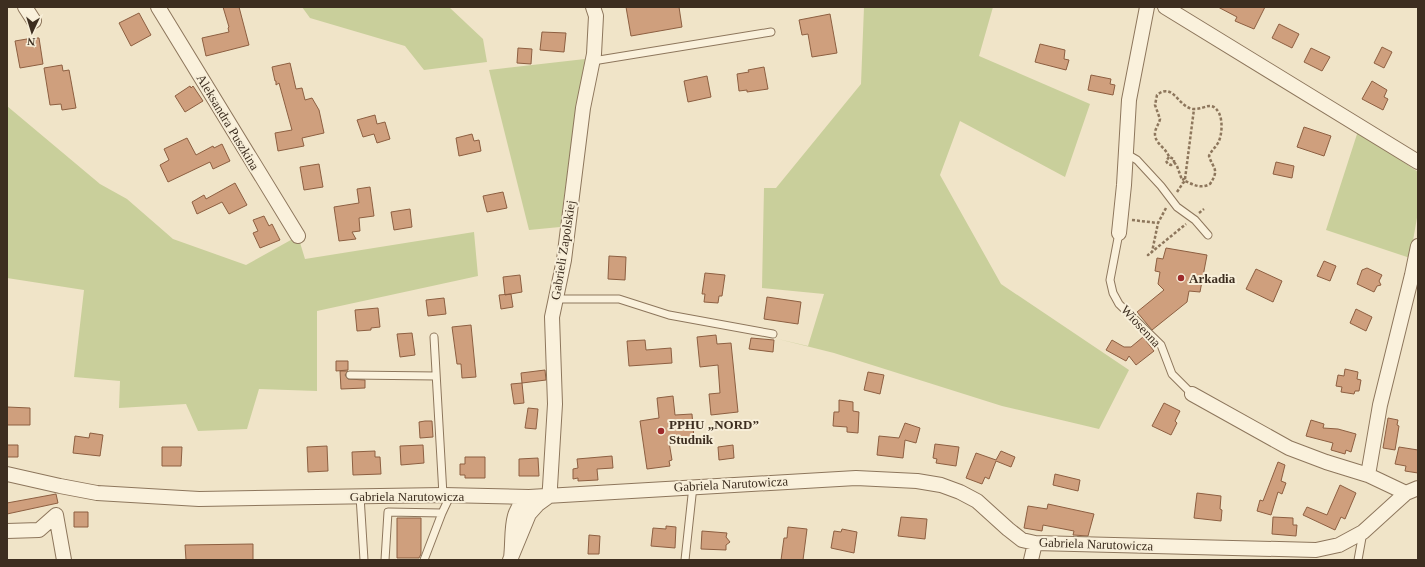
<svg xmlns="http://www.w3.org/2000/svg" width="1425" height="567" font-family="'Times New Roman',serif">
  <rect width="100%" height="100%" fill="#f0e4c8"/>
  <!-- green -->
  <path fill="#c9cf9b" d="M302 7H449L483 39 487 62 424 70 405 46 310 18Z
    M864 7H993L979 56 1090 104 1065 177 960 121 940 175 1001 284 1129 370 1099 429 1002 406 834 353 778 339 808 346 824 294 762 288 764 188H776L861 84Z
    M585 59 574 123 560 227 529 230 489 70Z
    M7 106 100 184 127 199 173 239 246 265 298 236 305 259 474 232 478 276 317 311V391L259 389 247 429 198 431 186 404 119 408 120 381 74 377 84 290 7 278Z
    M1358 131 1418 172V212L1410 258 1326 230Z"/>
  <!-- building -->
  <path fill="#cf9f7d" stroke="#8d5f41" d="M223 7H239L249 45 206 56 202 38 229 32 228 28 229 27Z
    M626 7H679L682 27 631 36Z
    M1218 7H1265L1254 29 1235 21 1237 17Z
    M139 13 151 35 131 46 119 23Z
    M830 14 837 53 812 57 808 34 802 35 799 20Z
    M1279 24 1299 34 1292 48 1272 38Z
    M542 32 566 33 564 52 540 50Z
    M33 38H39L43 64 20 68 15 41Z
    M1040 44 1065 50 1064 59 1069 60 1066 70 1035 62Z
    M1382 47 1392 52 1384 68 1374 63Z
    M518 48 532 49 531 64 517 63Z
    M1311 48 1330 57 1322 71 1304 62Z
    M290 63 296 89 302 88 305 100 312 98 319 110 324 133 302 138 304 146 278 151 275 133 292 130 279 83 276 85V81H275L272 67Z
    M62 65 63 71 69 70 76 108 62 110 61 104 50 105 44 68Z
    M764 67 768 89 747 92V90L739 91 737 74 749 72 748 70Z
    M1091 75 1111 79 1110 84 1115 85 1113 95 1088 90Z
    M707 76 711 97 688 102 684 81Z
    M1372 81 1387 90 1384 97 1388 99 1383 110 1362 99Z
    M190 86 191 88 193 86 203 101 185 112 175 96Z
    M375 115 377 124 385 122 390 139 377 143 374 134 363 137 357 120Z
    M1304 127 1331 136 1324 156 1297 147Z
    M472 134 474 141 479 140 481 151 459 156 456 138Z
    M187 138 196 155 213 146 214 148 222 144 230 161 213 169 210 162 168 182 160 165 169 160 164 149Z
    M1276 162 1294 166 1292 178 1273 174Z
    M319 164 323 187 304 190 300 167Z
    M235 183 247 205 229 214 222 202 197 214 192 202 204 195 206 199Z
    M370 187 374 216 359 218 360 231 352 232 356 239 339 241 334 207 359 203 357 189Z
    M503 192 507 208 487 212 483 196Z
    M410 209 412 227 394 230 391 212Z
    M264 216 269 226 272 224 280 240 260 248 253 233 258 231 253 220Z
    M1166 248 1207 255 1200 292 1189 291 1187 302 1152 330 1137 312 1164 290 1158 284 1160 272 1155 271 1157 258 1163 259Z
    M609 256 626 257 625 280 608 279Z
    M1324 261 1336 266 1330 281 1317 276Z
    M1367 268 1382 275 1379 281 1381 285 1377 286 1374 292 1357 284 1362 270Z
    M1256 269 1282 281 1273 302 1246 289Z
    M705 273 725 275 722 296H719L718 303 704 302 705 294H702Z
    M520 275 522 292 505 295 503 277Z
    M511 294 513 307 501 309 499 295Z
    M767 297 801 302 798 324 764 319Z
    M444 298 446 314 428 316 426 300Z
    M378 308 380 327 371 328V330L357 331 355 310Z
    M1356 309 1372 317 1366 331 1350 323Z
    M471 325 476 377 462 378 461 364H457L452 327Z
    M412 333 415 355 400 357 397 334Z
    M716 335 717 344 731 343 738 412 711 415 709 394 720 393 718 365 700 367 697 337Z
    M1143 337 1154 351 1136 365 1129 356 1126 361 1106 350 1112 340 1124 347H1131Z
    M751 338 774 340 773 352 749 349Z
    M645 340 646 350 671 348 672 363 629 366 627 341Z
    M336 361H348V370L336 371Z
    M1345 369 1358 372 1357 379 1361 380 1359 391H1355L1354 394 1341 392 1342 387 1336 386 1338 375 1344 376Z
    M545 370 546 380 522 383 521 373Z
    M340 371H348L345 375 348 379 365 380V388L341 389Z
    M868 372 884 375 880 394 864 390Z
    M522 383 524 403 514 404 511 384Z
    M673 396 675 415 692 414 694 439 669 442 672 460 669 461 670 466 647 469 640 421 659 418 657 398Z
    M839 400 853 402V411L859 412 858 433 847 432V427L833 426 834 412H839Z
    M1164 403 1180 411 1175 421 1177 423 1171 435 1152 426Z
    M7 407 30 408V425H7Z
    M528 408 538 409 536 429 525 428Z
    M1388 418 1398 420 1397 425 1399 426 1395 450 1383 448Z
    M1311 420 1324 424 1323 428 1338 429 1356 434 1351 452 1346 450 1345 454 1331 450 1333 443 1306 436Z
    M425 421H432L433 437 420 438 419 422Z
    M905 423 920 428 916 443 905 440 903 458 877 455 879 436 899 438Z
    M90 433 103 435 100 456 73 453 75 436 89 438Z
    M935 444 959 447 956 466 936 463 937 459 933 458Z
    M7 445H18V457H7Z
    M423 445 424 463 401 465 400 446Z
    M733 445 734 458 719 460 718 447Z
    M327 446 328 471 308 472 307 447Z
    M162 447H182L181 466H162Z
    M1399 447 1418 450V473L1405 471 1406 466 1395 464Z
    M375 451V457H380L381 474 353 475 352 452Z
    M1001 451 1015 457 1011 467 996 461 989 479 985 477 982 484 966 478 976 453 996 460Z
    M612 456 613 468 597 469 598 480 578 481V478L573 479V469L578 468 577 459Z
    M465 457H485V478H465V475H460V464H465Z
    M538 458 539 476H519V459Z
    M1278 462 1285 465 1281 481 1286 483 1282 494 1278 492 1271 515 1257 511 1260 500 1263 501Z
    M1055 474 1080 480 1078 491 1053 485Z
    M1340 485 1356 493 1345 519 1341 517 1335 530 1303 515 1307 507 1327 515Z
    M1197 493 1221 496 1220 509 1222 510 1221 521 1194 518Z
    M56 494 58 503 7 514V503Z
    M1048 504 1094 514 1088 536 1073 535 1074 531 1043 525 1042 531 1024 528 1028 506 1047 509Z
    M74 512H88V527H74Z
    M901 517 927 519 925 539 898 536Z
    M1273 517 1293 518V525H1297L1296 536 1272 534Z
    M397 518H421V554L419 558H397Z
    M666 526 676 527 675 548 651 546 653 528 666 529Z
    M788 527 807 529 803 560H781L784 538H787Z
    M842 529 857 532 854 553 831 548 834 531 841 532Z
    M702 531 727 533 726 537 730 542 726 545V550L701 549Z
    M589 535 600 536 599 554H588Z
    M253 544V560H186L185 545Z"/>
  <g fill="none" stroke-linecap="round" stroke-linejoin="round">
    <!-- lane casing -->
    <g stroke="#8d765c" stroke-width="9">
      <path id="lane" d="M593 61 771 32
        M1125 153 1137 160 1161 186 1177 207 1195 220 1208 235
        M1119 233 1110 280 1113 293 1119 304 1161 345 1172 374 1192 394
        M556 299H619L669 315 773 334
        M434 337 443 495
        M350 375 436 376
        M360 496 364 560
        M385 560 388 512 442 513
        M424 560 442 513 450 496
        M685 560 693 486
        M1358 560 1363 532"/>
    </g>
    <!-- street casing -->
    <g stroke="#8d765c" stroke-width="16">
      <path id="street" d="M25 7 34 21
        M158 7 298 236
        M1165 7 1418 162
        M1119 233 1124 185 1129 100 1147 7
        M1192 394 1289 448 1326 462 1368 475
        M7 474 60 486 97 493 199 499 443 495 529 497 856 478 917 481 941 485 960 492 977 501 1008 529 1022 540 1035 543 1316 550 1339 545 1363 532 1406 493 1418 488
        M1406 493 1368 475 1380 405 1412 275 1418 246
        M529 514 538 504 549 496 550 487 555 404 552 317 564 260 583 108 594 54 596 16 593 7
        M7 531 39 530 56 515 64 560
        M510 560 529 514 531 508 529 497C508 510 514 536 511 558
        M1031 560 1035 543"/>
    </g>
    <!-- path -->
    <path stroke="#8d765c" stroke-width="2.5" stroke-dasharray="3 2" stroke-linecap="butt" d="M1169 157 1166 161 1168 164 1171 165 1174 162V159L1169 157C1166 147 1154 144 1155 132 1156 127 1159 124 1160 119L1155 105 1157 95C1174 81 1179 110 1195 109 1205 109 1212 100 1219 113 1223 121 1222 136 1218 143 1215 148 1211 151 1209 156 1213 169 1220 169 1210 184 1201 189 1194 185 1185 181
      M1174 162 1177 166 1182 180
      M1185 179 1194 109
      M1177 192 1183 183 1185 181 1184 179 1182 180 1183 183
      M1166 208 1158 223 1152 252 1148 255 1186 224
      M1199 213 1204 209
      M1132 220 1158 223"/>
    <!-- lane -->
    <use href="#lane" stroke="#faf1dc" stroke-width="7"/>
    <!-- street -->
    <use href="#street" stroke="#faf1dc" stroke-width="14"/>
  </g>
  <!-- markers -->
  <g fill="#9e2a2b" stroke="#f7eed8" stroke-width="1.5">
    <circle cx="1181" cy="278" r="4"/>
    <circle cx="661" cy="431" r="4"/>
  </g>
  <g text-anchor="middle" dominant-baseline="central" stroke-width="4" stroke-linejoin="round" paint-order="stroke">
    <!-- street labels -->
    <g font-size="13" fill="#3d2e20" stroke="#f7eed8">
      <text transform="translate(228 122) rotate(59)">Aleksandra Puszkina</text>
      <text transform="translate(563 250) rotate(-81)">Gabrieli Zapolskiej</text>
      <text transform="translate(1141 326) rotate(47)">Wiosenna</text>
      <text transform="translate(731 484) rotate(-3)">Gabriela Narutowicza</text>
      <text x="407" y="496">Gabriela Narutowicza</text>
      <text transform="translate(1096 544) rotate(2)">Gabriela Narutowicza</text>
    </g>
    <!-- poi labels -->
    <g font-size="13" font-weight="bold" fill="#3d2e20" stroke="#f7eed8" text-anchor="start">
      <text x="1189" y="278">Arkadia</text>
      <text x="669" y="424">PPHU „NORD”<tspan x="669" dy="15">Studnik</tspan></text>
    </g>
  </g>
  <!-- border -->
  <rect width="1425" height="567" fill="none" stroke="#3d2e20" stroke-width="16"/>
  <!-- north arrow -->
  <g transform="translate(32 32) rotate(184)" stroke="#f7eed8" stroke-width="3" paint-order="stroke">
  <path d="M0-3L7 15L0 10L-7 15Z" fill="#3d2e20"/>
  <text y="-6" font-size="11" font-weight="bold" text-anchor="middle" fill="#3d2e20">N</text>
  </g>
</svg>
